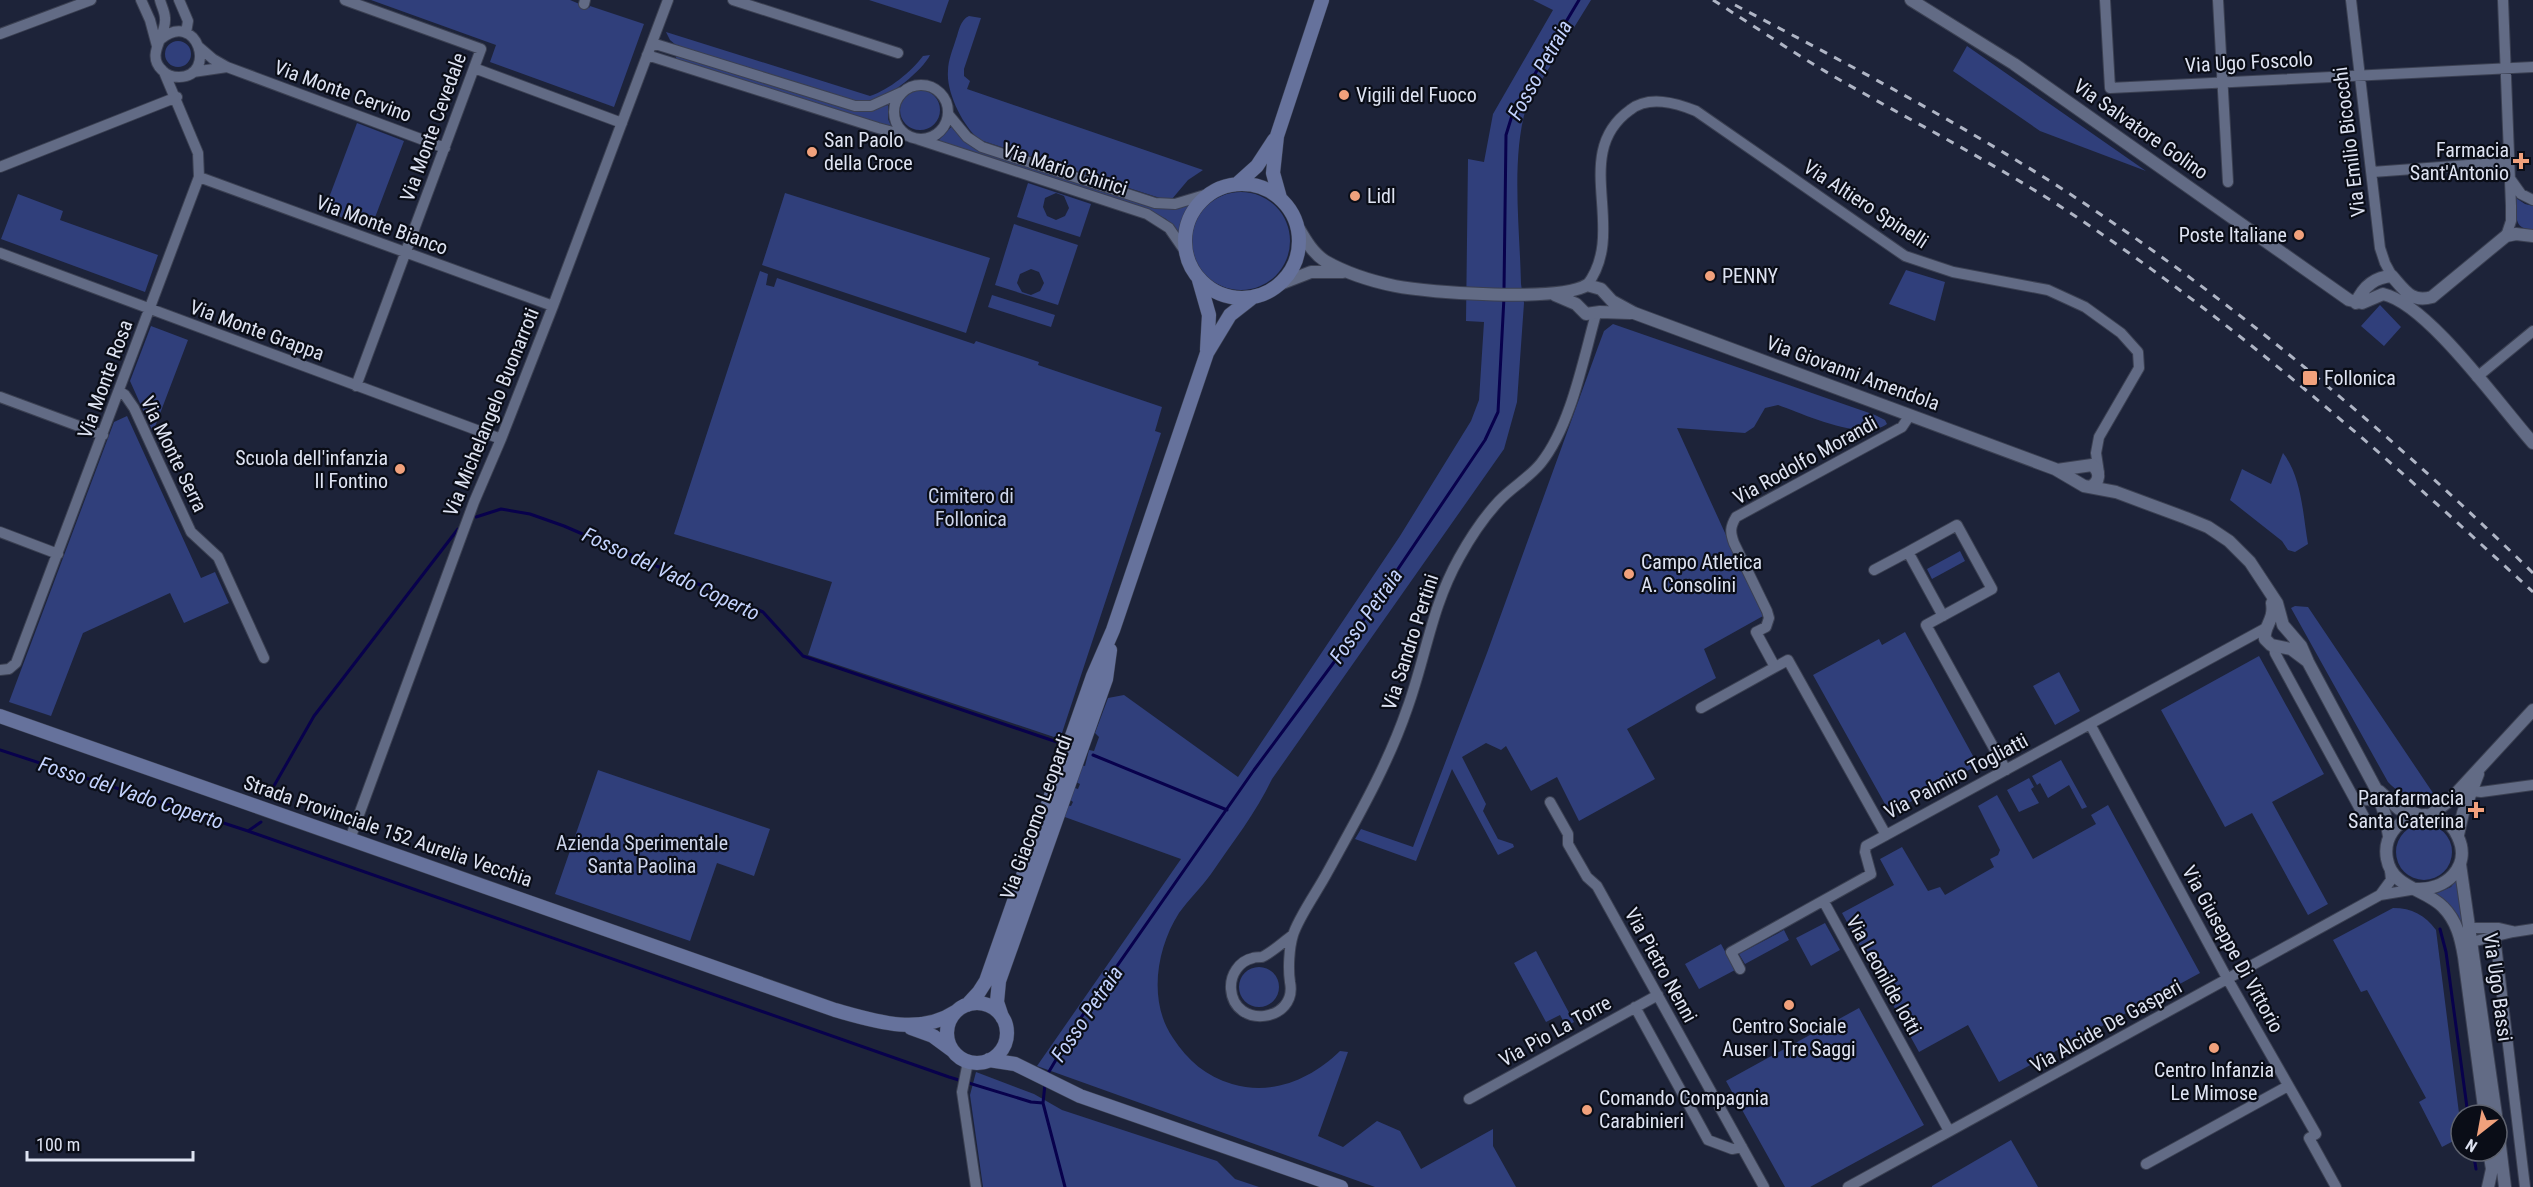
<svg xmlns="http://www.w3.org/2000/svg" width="2533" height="1187" font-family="'Roboto Condensed',sans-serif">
  <rect width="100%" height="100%" fill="#1d2339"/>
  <!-- green -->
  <path fill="#303f7b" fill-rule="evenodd" d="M371 0H570L589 8 590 6 644 24 614 107 490 62 496 45Z
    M869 0H949L941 23Z
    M1533 0H1591L1528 102C1510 153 1520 230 1521 284L1524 303 1517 402 1504 449 1272 779C1256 813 1232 843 1211 874 1201 888 1189 899 1179 913 1156 949 1148 1002 1173 1038 1188 1061 1206 1076 1232 1084 1273 1096 1311 1079 1340 1051L1348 1052 1318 1136 1343 1147 1377 1121 1400 1131 1421 1169 1493 1129V1146L1516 1187H1375L1037 1066 1181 859 1062 816 1065 805 1071 806 1073 802 1068 798 1072 787 1078 789 1080 784 1074 781 1080 765 1085 766 1089 750 1094 751 1099 737 1095 733 1108 698 1124 695 1238 777 1400 536 1471 421 1479 400 1484 322 1466 321 1468 159 1484 162 1493 114 1553 10Z
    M969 16 981 18 964 69V76L970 81 967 89 1203 170 1188 180 1172 199H1163L980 140C963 127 946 92 948 71 948 60 953 49 956 39 959 31 960 20 969 16Z
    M666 32 870 96C889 90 912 71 923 56L930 55C923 70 889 97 873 101 869 102 863 102 858 102L677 46 670 40Z
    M165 54a13 13 0 1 1 26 0a13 13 0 1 1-26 0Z
    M1967 46 2146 171 2040 131 1953 71Z
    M677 55 848 109 869 111 888 105V119L892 128 675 60Z
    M900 110a20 20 0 1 1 40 0a20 20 0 1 1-40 0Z
    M357 123 404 141 371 228 324 211Z
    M953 125 965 140 1148 204 1189 205 1180 233 1166 219 1151 211 937 142Z
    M1028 183 1091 204 1080 237 1017 217ZM1056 193 1064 196 1069 208 1065 216 1056 220 1047 216 1043 207 1045 198Z
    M1192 241a49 49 0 1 1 98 0a49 49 0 1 1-98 0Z
    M785 193 990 258 966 333 762 265Z
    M18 194 63 211 60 220 158 255 145 292 1 239Z
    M2516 198 2525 204 2533 206V230C2512 229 2517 215 2516 198Z
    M1014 224 1078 245 1058 305 995 285ZM1031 269 1039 272 1044 283 1040 291 1031 295 1022 292 1017 283 1020 274Z
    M1906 270 1945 282 1935 321 1889 304Z
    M760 271 768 274 766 285 774 287 777 278 974 344 976 341 1039 362 1038 365 1162 407 1155 431 1161 433 1060 739 808 655 832 582 674 534Z
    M992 295 1055 315 1051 327 988 307Z
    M2380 305 2401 327 2384 346 2361 326Z
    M1613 324 1875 415 1885 420 1887 424C1862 442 1804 414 1778 405L1765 408 1754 427 1745 433 1677 428 1763 616 1704 649 1716 678 1627 729 1655 779 1579 821 1557 777 1531 791 1506 746 1501 750 1486 743 1462 757 1486 804 1483 811 1498 839 1513 844 1514 847 1498 855 1452 769 1416 861 1355 839 1361 829 1413 847 1487 653 1598 347 1604 331Z
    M151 326 188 340 153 432 130 381Z
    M127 416 201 578 215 572 229 603 184 623 170 593 83 633 51 716 9 702 114 422Z
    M2283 453C2302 477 2303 516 2308 544L2295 552 2288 550 2282 541 2230 500 2242 469 2271 484Z
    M1960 551 1965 561 1932 579 1927 569Z
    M2295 606 2308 607 2433 793C2418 805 2400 795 2388 782L2291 608Z
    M1905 632 1978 765 1890 813 1813 675 1879 639 1882 645Z
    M2259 656 2324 774 2272 802 2328 904 2308 915 2252 813 2225 827 2161 710Z
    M2059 672 2080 711 2055 725 2033 686Z
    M2061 760 2087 807 2082 809 2069 785 2048 798 2040 783 2037 785 2032 776Z
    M598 770 770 829 754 876 717 863 690 941 555 894Z
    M2029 778 2034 787 2031 789 2039 803 2019 812 2007 790Z
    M1997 795 2033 859 2096 824 2091 815 2108 805 2200 973 1999 1082 1968 1025 1919 1052 1842 913 1894 885 1880 859 1902 847 1928 891 1940 887 1945 895 1994 867 1990 859 1998 855 2000 850 1978 806Z
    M2396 852a28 28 0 1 1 56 0a28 28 0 1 1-56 0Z
    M2458 877 2464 933 2458 915 2435 894 2451 887Z
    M2393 908C2412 908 2425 915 2436 930L2461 1129V1137L2442 1147 2419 1102 2426 1098 2367 990 2361 992 2333 940Z
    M1825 923 1840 950 1811 966 1796 938Z
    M1784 930 1789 940 1745 964 1739 954Z
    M1721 944 1735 970 1699 989 1685 964Z
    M1536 951 1574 1022 1566 1026 1560 1015 1546 1022 1514 963Z
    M1239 987a20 20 0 1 1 40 0a20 20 0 1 1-40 0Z
    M1859 1008 1924 1125 1810 1187H1785L1726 1081Z
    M976 1072 1034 1094 1062 1110 1217 1161 1235 1179 1259 1187H983L970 1095Z
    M2011 1140 2038 1187H1932V1186Z"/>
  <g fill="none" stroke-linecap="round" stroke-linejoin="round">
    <!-- stream -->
    <path stroke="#08014c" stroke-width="3" d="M1504 290 1506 135 1514 109 1579 0
      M476 517 501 509 530 514 564 526 763 612 803 656 1057 742
      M0 750 248 831 261 822
      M1093 755 1227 810
      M271 791 314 716 458 529
      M248 831 949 1077 1031 1102 1043 1103
      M2440 929 2446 952 2468 1115
      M1047 1075 1080 1019 1254 770 1346 646 1485 440 1498 412 1504 297
      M1045 1084 1043 1103 1065 1187
      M2473 1151 2476 1169"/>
    <!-- minor casing -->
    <g stroke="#3b4052" stroke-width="12">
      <path id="minor" d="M141 0 150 20 157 46
        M160 0C161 5 165 12 165 18 167 36 145 54 162 70 166 75 173 77 179 77 218 76 197 9 161 39
        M179 0 188 21 186 33
        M345 0 481 49 356 386
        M733 0 898 53
        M2105 0 2110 88 2533 67
        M2218 0 2228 182
        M2351 0 2380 248 2385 263 2392 276
        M2503 0 2511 206V221L2506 236
        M584 4 585 0
        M0 34 91 0
        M652 43 855 106H871L902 92
        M199 47 213 59 227 67 445 148
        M647 55 878 128 908 136
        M474 68 622 123
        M193 72 227 67
        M894 112a27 27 0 1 1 54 0a27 27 0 1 1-54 0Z
        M948 114 967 137 982 147 1155 203 1175 204 1208 194
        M917 139 1147 214 1169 228 1187 254
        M0 167 177 97
        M2372 172 2510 162
        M199 177 553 306
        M2511 180 2521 194 2533 200
        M0 253 501 439
        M1587 285C1629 230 1569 154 1630 110 1649 95 1676 103 1696 111L1905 256 1953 272 2048 290 2085 307 2121 333 2138 352 2139 368 2099 437 2096 453 2099 473
        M2477 377 2533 331
        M119 391 125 395 134 408 191 532 218 557 264 658
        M0 397 103 435
        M0 532 58 554
        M1874 570 1908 552
        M1943 616 1908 552 1957 525 1992 589 1926 625 2006 770
        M2274 646 2275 653 2367 822
        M1775 667 1756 632 1766 627 1769 618 1767 611 1734 543C1730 532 1730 527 1736 517L1902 427 1910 415
        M0 670 9 669 16 663 199 177 198 153 164 72
        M1701 708 1788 660 1886 835
        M2090 724 2227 978 2316 1134 2309 1138 2336 1187
        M2472 791 2481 792 2533 785
        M2355 798 2381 802
        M1550 802 1568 834V844L1587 877 1597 886 1764 1187
        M350 839 474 502 501 439 553 306 668 0
        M2380 895 2416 889
        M1824 902 1949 1131
        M2469 928H2499L2512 931
        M1293 935C1284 941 1273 952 1262 957 1261 957 1255 957 1253 958 1239 961 1230 975 1231 989 1234 1030 1298 1022 1290 982 1288 969 1289 948 1293 935 1298 918 1318 890 1327 873 1356 820 1387 767 1407 709 1426 657 1431 608 1459 558 1470 538 1483 518 1499 501 1512 487 1529 478 1541 463 1571 425 1583 360 1596 314
        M2495 936 2525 1187
        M2463 944 2513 932 2533 929
        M1740 969 1731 952 1871 874 1865 852 1866 846 2266 628
        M1635 1007 1708 1140 1732 1149 1742 1147
        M968 1062 962 1092 976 1187
        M1469 1099 1658 995
        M2146 1164 2288 1086
        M1848 1187 2380 895 2391 880 2390 870"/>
    </g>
    <!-- tertiary casing -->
    <g stroke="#3b4052" stroke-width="14">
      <path id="tertiary" d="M1911 0 2014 64 2349 300 2362 303 2383 294C2428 304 2500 406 2533 443
        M1299 229C1306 241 1313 253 1325 261 1346 273 1371 281 1395 286 1430 293 1560 302 1587 285L1601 289 1612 301 1634 313 2055 469 2084 486 2116 492 2186 518 2208 527 2229 541 2250 562 2277 603 2283 625 2301 646 2308 662 2376 789 2385 815 2389 836
        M2392 276C2405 291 2412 303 2432 297L2506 236 2516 234 2533 236
        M1280 284 1311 272H1343
        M1555 295 1576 304 1586 314 1600 312 1630 313
        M2356 303C2363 287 2375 277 2392 276
        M2057 470 2092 465C2101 472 2100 482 2090 487
        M2272 603C2275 621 2263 626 2265 639L2271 645 2291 649 2307 661
        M2379 791 2399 809 2417 814
        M2430 815 2449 801 2533 710
        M2458 835 2463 813 2478 774
        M2460 864 2496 1115
        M2416 889C2445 891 2472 867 2458 837 2441 797 2379 816 2387 859 2392 888 2426 889 2443 907 2457 921 2461 939 2464 957L2485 1115
        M2497 1121 2505 1187
        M2488 1187 2492 1169 2489 1151"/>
    </g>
    <!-- secondary casing -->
    <g stroke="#3b4052" stroke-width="15">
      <path id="secondary" d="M1185 241a57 57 0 1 1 114 0a57 57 0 1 1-114 0Z
        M1237 184 1257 166 1274 140
        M1280 198 1273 173 1277 136 1322 0
        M1199 280 1209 315 1207 350
        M0 716 835 1010C874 1021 919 1036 955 1012
        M947 1033a30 30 0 1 1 60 0a30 30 0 1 1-60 0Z
        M967 1005 979 992 986 981 1093 676 1113 630 1207 353 1230 315 1253 297
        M1002 1017 997 1002 999 981 1106 679 1110 650
        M911 1028 933 1036 952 1050
        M989 1060 1015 1064 1080 1096 1341 1187"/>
    </g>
    <!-- minor -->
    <use href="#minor" stroke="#626b85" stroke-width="10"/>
    <!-- tertiary -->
    <use href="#tertiary" stroke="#626b85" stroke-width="12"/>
    <!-- secondary -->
    <use href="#secondary" stroke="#66729c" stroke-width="14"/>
    <!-- rail -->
    <path stroke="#afb5c5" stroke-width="3" stroke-dasharray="8 8" stroke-linecap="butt" d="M1713 0C1757 28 1801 58 1847 84 1923 127 1999 166 2072 214 2238 324 2387 457 2533 592
      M1735 5C1848 64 1960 123 2067 192 2233 300 2392 435 2533 573"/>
  </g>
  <!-- markers -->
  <g fill="#f1a17c" stroke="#0a0d17" stroke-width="2">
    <circle cx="1344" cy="95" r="6"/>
    <circle cx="812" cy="152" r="6"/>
    <path d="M2518 152h6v6h6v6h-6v6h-6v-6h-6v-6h6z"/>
    <circle cx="1355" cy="196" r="6"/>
    <circle cx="2299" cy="235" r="6"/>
    <circle cx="1710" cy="276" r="6"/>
    <rect x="2302" y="370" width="16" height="16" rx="3"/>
    <circle cx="400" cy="469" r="6"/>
    <circle cx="1629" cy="574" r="6"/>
    <path d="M2473 801h6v6h6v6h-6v6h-6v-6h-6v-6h6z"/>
    <circle cx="1789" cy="1005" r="6"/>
    <circle cx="2214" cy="1048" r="6"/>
    <circle cx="1587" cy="1110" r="6"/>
  </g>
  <g text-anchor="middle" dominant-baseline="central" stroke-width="4.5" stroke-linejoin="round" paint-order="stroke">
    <!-- street labels -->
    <g font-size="20" fill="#dee3f2" stroke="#0a0d17">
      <text transform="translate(2249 62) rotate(-3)">Via Ugo Foscolo</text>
      <text transform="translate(343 91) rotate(20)">Via Monte Cervino</text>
      <text transform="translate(433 127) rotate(-70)">Via Monte Cevedale</text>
      <text transform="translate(2141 129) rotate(35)">Via Salvatore Golino</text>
      <text transform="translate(2349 142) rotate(-97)">Via Emilio Bicocchi</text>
      <text transform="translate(1065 169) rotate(18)">Via Mario Chirici</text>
      <text transform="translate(1866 204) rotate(33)">Via Altiero Spinelli</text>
      <text transform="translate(382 225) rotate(20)">Via Monte Bianco</text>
      <text transform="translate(257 330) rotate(20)">Via Monte Grappa</text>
      <text transform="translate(1853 373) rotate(20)">Via Giovanni Amendola</text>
      <text transform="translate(105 379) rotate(-70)">Via Monte Rosa</text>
      <text transform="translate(491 412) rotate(-68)">Via Michelangelo Buonarroti</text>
      <text transform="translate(174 454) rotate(64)">Via Monte Serra</text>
      <text transform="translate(1805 460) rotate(-29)">Via Rodolfo Morandi</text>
      <text transform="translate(1410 642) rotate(-72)">Via Sandro Pertini</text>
      <text transform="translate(1956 776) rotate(-28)">Via Palmiro Togliatti</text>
      <text transform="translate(1036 817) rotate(-70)">Via Giacomo Leopardi</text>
      <text transform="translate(388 831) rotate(19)">Strada Provinciale 152 Aurelia Vecchia</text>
      <text transform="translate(2233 949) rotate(61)">Via Giuseppe Di Vittorio</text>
      <text transform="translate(1661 965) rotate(61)">Via Pietro Nenni</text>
      <text transform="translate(1884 975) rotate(61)">Via Leonilde Iotti</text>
      <text transform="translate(2498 987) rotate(82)">Via Ugo Bassi</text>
      <text transform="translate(2106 1026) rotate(-29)">Via Alcide De Gasperi</text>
      <text transform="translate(1555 1031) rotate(-29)">Via Pio La Torre</text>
    </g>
    <!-- poi labels -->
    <g font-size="20" fill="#dee3f2" stroke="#0a0d17" text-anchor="start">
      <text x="1356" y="95">Vigili del Fuoco</text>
      <text x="824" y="140">San Paolo<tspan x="824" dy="23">della Croce</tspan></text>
      <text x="2509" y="150" text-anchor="end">Farmacia<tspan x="2509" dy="23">Sant'Antonio</tspan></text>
      <text x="1367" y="196">Lidl</text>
      <text x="2287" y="235" text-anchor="end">Poste Italiane</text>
      <text x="1722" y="276">PENNY</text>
      <text x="2324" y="378">Follonica</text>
      <text x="388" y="458" text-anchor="end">Scuola dell'infanzia<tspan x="388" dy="23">Il Fontino</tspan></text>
      <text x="1641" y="562">Campo Atletica<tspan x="1641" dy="23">A. Consolini</tspan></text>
      <text x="2464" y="798" text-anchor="end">Parafarmacia<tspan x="2464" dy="23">Santa Caterina</tspan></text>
      <text x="1789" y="1026" text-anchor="middle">Centro Sociale<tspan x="1789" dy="23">Auser I Tre Saggi</tspan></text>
      <text x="2214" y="1070" text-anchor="middle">Centro Infanzia<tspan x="2214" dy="23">Le Mimose</tspan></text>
      <text x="1599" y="1098">Comando Compagnia<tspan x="1599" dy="23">Carabinieri</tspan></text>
    </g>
    <!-- park labels -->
    <g font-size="20" fill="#ced6ec" stroke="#0a0d17">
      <text x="971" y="496">Cimitero di<tspan x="971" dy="23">Follonica</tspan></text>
      <text x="642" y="843">Azienda Sperimentale<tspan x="642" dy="23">Santa Paolina</tspan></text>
    </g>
    <!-- water labels -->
    <g font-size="21" font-style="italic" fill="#c4d3fe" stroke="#0a0d17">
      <text transform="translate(1540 70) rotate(-61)">Fosso Petraia</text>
      <text transform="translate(671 574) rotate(25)">Fosso del Vado Coperto</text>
      <text transform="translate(1366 616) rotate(-55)">Fosso Petraia</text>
      <text transform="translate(131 793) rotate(18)">Fosso del Vado Coperto</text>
      <text transform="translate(1087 1014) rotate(-56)">Fosso Petraia</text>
    </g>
  </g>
  <!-- north arrow -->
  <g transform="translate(2479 1133) rotate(211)"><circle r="28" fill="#0a0d17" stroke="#5f636f" stroke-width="1.5"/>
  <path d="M0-4.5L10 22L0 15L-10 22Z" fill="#f1a17c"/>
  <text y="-9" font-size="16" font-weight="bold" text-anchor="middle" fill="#dee3f2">N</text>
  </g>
  <!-- scale -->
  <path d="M27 1151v9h166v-9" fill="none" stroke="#dee3f2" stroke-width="3"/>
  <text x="36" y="1151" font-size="18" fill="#dee3f2" stroke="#0a0d17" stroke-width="4.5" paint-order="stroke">100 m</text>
</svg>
